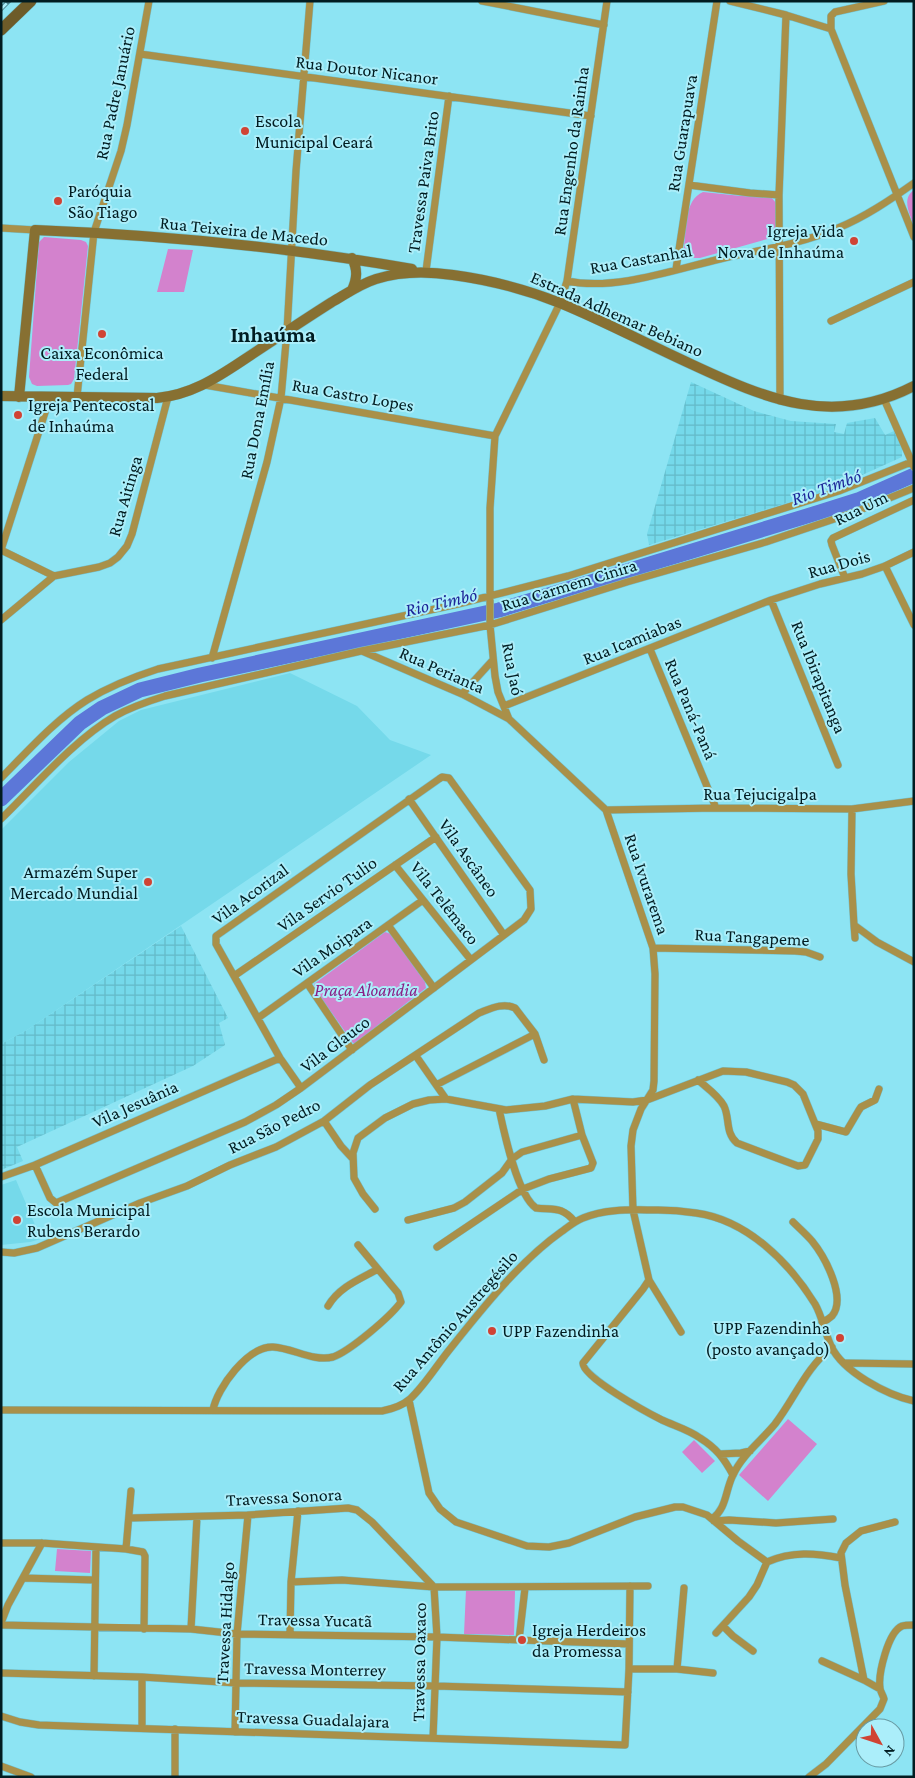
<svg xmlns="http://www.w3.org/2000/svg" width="915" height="1778" font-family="'Crimson Pro',serif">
  <defs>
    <pattern id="industrial-grid" width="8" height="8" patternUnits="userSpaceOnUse" patternTransform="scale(1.25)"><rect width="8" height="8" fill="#75d9ea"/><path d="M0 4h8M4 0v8" fill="none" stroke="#63bac8"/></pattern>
  </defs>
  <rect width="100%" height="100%" fill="#8de4f3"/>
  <!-- built -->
  <path fill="#75d9ea" d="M290 673 357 706 390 740 431 755 27 1030 1 1044V830L69 762 119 721 141 710Z
    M16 1180 41 1239 30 1242 1 1245V1185Z"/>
  <!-- industrial -->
  <path fill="url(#industrial-grid)" d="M691 382 754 411 791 421 836 424 834 432 844 434 847 423 875 418 885 435 894 431 902 448V457L840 485 813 495 649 545 647 534Z
    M181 926 228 1018 219 1023 225 1045 193 1066 17 1147 23 1161 1 1170V1044L27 1030Z"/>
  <!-- park -->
  <path fill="#d382cd" d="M914 190V226C910 214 901 199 914 190Z
    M703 192 741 196 762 195 771 197 776 203 777 231 771 238 700 258H691L685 253 684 248C686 230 684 200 703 192Z
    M44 237 81 240 86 242 88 246 74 379 71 384 68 385 37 386 32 384 29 377 39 242Z
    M168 249 193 250 184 292H157Z
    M385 932 391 934 425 982 426 988 355 1043H353L315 989 314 984Z
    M788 1419 817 1444 768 1501 739 1475Z
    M694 1440 715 1461 702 1473 682 1452Z
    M57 1549 91 1551 90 1573 55 1571Z
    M466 1590 515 1591 514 1635 464 1634Z"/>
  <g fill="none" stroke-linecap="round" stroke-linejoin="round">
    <!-- river -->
    <path stroke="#5c77d8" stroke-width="15" d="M1 799 80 723 102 708 140 690 200 675 499 610 820 512 858 500 914 475"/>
    <!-- street casing -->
    <g stroke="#74c0cd" stroke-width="8">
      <path id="street" d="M482 1 604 25
        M730 1 786 15 831 29
        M884 1 835 12 831 16V29L914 237
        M140 54 591 116
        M689 185 750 193 779 195
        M1 228 35 230
        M676 269 717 1
        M426 271 449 96
        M567 281C615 291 673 270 720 259 760 250 801 244 838 228 865 217 890 200 914 183
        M831 321 914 282
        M205 385 495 436
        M77 397 94 232 121 151 127 125 149 1
        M884 399 914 467
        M780 401 779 195 786 15
        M1 550 50 397
        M1 550 54 576
        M885 566 914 625
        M845 578 832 545 831 541 833 538 914 500
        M771 600 838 765
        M1 620 54 576 99 567 110 563 118 557 127 546 132 534 168 397
        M650 649 716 808
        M362 651 462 694 509 719 606 810 653 948 655 974 654 1081 653 1090 641 1109 633 1130 631 1146 633 1210 649 1280 681 1332
        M212 658 267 462 281 398 287 331 296 171 310 1
        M462 694 492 661
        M504 706 771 600 820 584 862 574 885 566 914 552
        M509 719 498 692 495 676 490 625V508L495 436 560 303 567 281 607 1
        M1 778C28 751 55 720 87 700 110 686 133 677 158 669L458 604 568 576 839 491 914 461
        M409 799 504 935
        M852 809 851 874 854 925 877 942 914 962
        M606 810 716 808 852 809 914 801
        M1 819C36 785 74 740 115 716 131 707 149 701 165 696L361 651 490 625 627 582 766 542 855 512 914 488
        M395 865 471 960
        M388 925 434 988
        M854 925 855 938
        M653 948 795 951 806 952 820 957
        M234 976 436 837
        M307 983 352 1050
        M258 1018 423 900
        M416 1056 446 1099
        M438 1084 535 1034
        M499 1109C504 1132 517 1195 536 1208 554 1210 562 1206 575 1222
        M324 1121 341 1146 353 1159
        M816 1124 846 1132 859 1110 861 1107 875 1100 879 1089
        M35 1165 50 1198 56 1203 245 1122 276 1105 301 1088 524 920 531 909 530 890 449 778 442 777 439 779 216 936V944L234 976 280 1058 301 1088
        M1 1177 35 1165 280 1058
        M375 1209 363 1194 354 1178 353 1153 358 1138 385 1118 413 1104 429 1100 446 1099 506 1110 545 1106 573 1099 633 1102 647 1100 723 1071 746 1072 787 1082 794 1085 803 1094 818 1131V1139L805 1165 798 1166 737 1143C725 1133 730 1118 724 1106 718 1095 707 1088 698 1080
        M408 1220 454 1208 465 1202 502 1173 512 1159 522 1152 582 1135
        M793 1222C799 1228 806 1234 812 1241 825 1257 847 1298 832 1316 829 1319 825 1321 822 1322
        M437 1247 523 1189 549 1179 591 1168 593 1163 582 1135 573 1099
        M1 1252 14 1253 37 1248 140 1203 187 1186 230 1165 276 1147 324 1121 370 1085 479 1013C490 1009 503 1002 515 1008L535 1034 544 1060
        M649 1280 643 1289 583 1363C582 1377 648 1413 662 1420 675 1426 689 1430 700 1438 716 1448 724 1458 733 1475
        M328 1306C339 1287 360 1279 378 1269
        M845 1363 914 1364
        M409 1400 429 1493 440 1509 456 1522 527 1546 549 1547 569 1543 635 1517 675 1507H683L707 1515 738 1541 767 1562
        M1 1410 382 1411C392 1409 402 1406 410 1399 425 1385 437 1365 450 1349 481 1310 520 1261 561 1232 568 1227 575 1221 583 1218 607 1208 633 1210 658 1210 670 1210 683 1211 696 1213 747 1220 789 1262 815 1304 822 1316 825 1333 831 1346 843 1372 887 1395 914 1401
        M213 1410C217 1388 248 1346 273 1347 293 1348 313 1362 333 1357 350 1351 390 1317 401 1302L398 1293 358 1245
        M720 1454 741 1453 750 1451
        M130 1518 248 1515 348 1508 357 1510 372 1522 434 1587 648 1586
        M712 1519C727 1508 725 1491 733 1475 742 1455 761 1441 775 1424 795 1398 805 1369 832 1347
        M714 1521 729 1520 776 1523 833 1519
        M1 1543H42L126 1549 143 1552 145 1556 144 1629
        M126 1549 131 1491
        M767 1562C792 1551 815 1553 841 1558
        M23 1578 95 1580
        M291 1582 342 1580 434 1587 437 1637 433 1738
        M1 1623 8 1605 42 1543
        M1 1625 191 1629 237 1634 437 1637 629 1644
        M723 1626 733 1636 753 1651
        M191 1629 197 1517
        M716 1633 749 1597 757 1585 767 1562
        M290 1634 291 1582 298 1511
        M519 1640 525 1588
        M822 1661 864 1680
        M629 1669H677L713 1673
        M677 1669 684 1588
        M1 1673 142 1677 236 1683 436 1686 628 1692
        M94 1676 96 1547
        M880 1689 864 1680 845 1585 841 1553 846 1543 861 1531 895 1522
        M1 1716 20 1722 39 1725 625 1745 629 1669 630 1586
        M142 1727V1677
        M235 1732 237 1634 248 1515
        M1 1766 31 1777
        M175 1777V1729
        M809 1777 826 1764 880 1709 884 1699C883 1695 880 1691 880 1688 878 1674 888 1632 902 1626 905 1625 910 1625 914 1625"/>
    </g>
    <!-- secondary casing -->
    <g stroke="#74c0cd" stroke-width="11">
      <path id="secondary" d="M352 258C358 270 357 279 352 290
        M1 396 157 398C190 395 215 379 242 361 272 341 302 321 332 302 346 294 360 284 376 279 401 271 427 271 453 275 490 280 525 289 560 303 604 321 647 344 691 364 766 399 833 428 914 386
        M19 397 35 230C161 235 288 247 412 269"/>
    </g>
    <!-- primary casing -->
    <g stroke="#74c0cd" stroke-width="12">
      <path id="primary" d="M1 30 31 1"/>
    </g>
    <!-- street -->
    <use href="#street" stroke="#a99049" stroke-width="7"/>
    <!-- secondary -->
    <use href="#secondary" stroke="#877032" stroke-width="10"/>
    <!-- primary -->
    <use href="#primary" stroke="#6d5b29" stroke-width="11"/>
    <!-- rail casing -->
    <g stroke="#4a848f" stroke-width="4.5">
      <path id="rail" d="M1 9 9 1"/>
    </g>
    <!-- rail -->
    <use href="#rail" stroke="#abeefa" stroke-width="2.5" stroke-dasharray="8" stroke-linecap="butt"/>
  </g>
  <!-- markers -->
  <g fill="#d04334" stroke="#abeefa" stroke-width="2">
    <circle cx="245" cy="131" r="5"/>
    <circle cx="58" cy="201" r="5"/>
    <circle cx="854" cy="241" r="5"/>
    <circle cx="102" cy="334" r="5"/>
    <circle cx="18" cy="415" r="5"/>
    <circle cx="148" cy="882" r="5"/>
    <circle cx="17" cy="1220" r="5"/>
    <circle cx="492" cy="1331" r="5"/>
    <circle cx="840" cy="1338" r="5"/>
    <circle cx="522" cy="1640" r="5"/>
  </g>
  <g text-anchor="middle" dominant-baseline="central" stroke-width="4" stroke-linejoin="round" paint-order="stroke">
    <!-- street labels -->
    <g font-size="18" fill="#011c21" stroke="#abeefa">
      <text transform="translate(367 70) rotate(7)">Rua Doutor Nicanor</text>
      <text transform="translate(115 93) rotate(-78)">Rua Padre Januário</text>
      <text transform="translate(682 133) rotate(-81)">Rua Guarapuava</text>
      <text transform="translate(571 151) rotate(-82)">Rua Engenho da Rainha</text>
      <text transform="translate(423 182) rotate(-82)">Travessa Paiva Brito</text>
      <text transform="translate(244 231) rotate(6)">Rua Teixeira de Macedo</text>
      <text transform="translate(641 259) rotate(-10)">Rua Castanhal</text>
      <text transform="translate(617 314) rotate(24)">Estrada Adhemar Bebiano</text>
      <text transform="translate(353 395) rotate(10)">Rua Castro Lopes</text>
      <text transform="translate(257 420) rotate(-79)">Rua Dona Emília</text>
      <text transform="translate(125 496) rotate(-74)">Rua Aitinga</text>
      <text transform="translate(861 508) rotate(-26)">Rua Um</text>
      <text transform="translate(839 564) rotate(-16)">Rua Dois</text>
      <text transform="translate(569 585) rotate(-17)">Rua Carmem Cinira</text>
      <text transform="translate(632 640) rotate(-22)">Rua Icamiabas</text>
      <text transform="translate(513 669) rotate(79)">Rua Jaó</text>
      <text transform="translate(442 670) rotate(24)">Rua Perianta</text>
      <text transform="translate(819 677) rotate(68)">Rua Ibirapitanga</text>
      <text transform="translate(691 709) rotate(67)">Rua Paná-Paná</text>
      <text x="760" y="794">Rua Tejucigalpa</text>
      <text transform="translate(469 858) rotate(55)">Vila Ascâneo</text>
      <text transform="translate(647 884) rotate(71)">Rua Ivurarema</text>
      <text transform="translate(250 894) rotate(-36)">Vila Acorizal</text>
      <text transform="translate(327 894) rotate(-35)">Vila Servio Tulio</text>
      <text transform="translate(445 903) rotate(52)">Vila Telêmaco</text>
      <text transform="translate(752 937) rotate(3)">Rua Tangapeme</text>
      <text transform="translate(332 947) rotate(-35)">Vila Moipara</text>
      <text transform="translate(335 1044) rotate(-37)">Vila Glauco</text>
      <text transform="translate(135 1104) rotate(-24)">Vila Jesuânia</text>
      <text transform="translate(274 1126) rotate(-27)">Rua São Pedro</text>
      <text transform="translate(455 1321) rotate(-49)">Rua Antônio Austregésilo</text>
      <text transform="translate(284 1497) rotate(-3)">Travessa Sonora</text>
      <text transform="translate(315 1620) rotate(1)">Travessa Yucatã</text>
      <text transform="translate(225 1623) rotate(-87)">Travessa Hidalgo</text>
      <text transform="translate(419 1662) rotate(-89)">Travessa Oaxaco</text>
      <text transform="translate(315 1669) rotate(1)">Travessa Monterrey</text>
      <text transform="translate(313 1719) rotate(2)">Travessa Guadalajara</text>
    </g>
    <!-- poi labels -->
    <g font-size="18" fill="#011c21" stroke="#abeefa" text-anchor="start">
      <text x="255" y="121">Escola<tspan x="255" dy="21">Municipal Ceará</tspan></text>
      <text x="68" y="191">Paróquia<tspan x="68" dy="21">São Tiago</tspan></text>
      <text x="844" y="231" text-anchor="end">Igreja Vida<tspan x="844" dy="21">Nova de Inhaúma</tspan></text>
      <text x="102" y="353" text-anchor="middle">Caixa Econômica<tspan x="102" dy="21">Federal</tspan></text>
      <text x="28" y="405">Igreja Pentecostal<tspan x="28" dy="21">de Inhaúma</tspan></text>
      <text x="138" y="872" text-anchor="end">Armazém Super<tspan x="138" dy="21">Mercado Mundial</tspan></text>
      <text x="27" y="1210">Escola Municipal<tspan x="27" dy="21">Rubens Berardo</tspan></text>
      <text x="830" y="1328" text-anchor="end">UPP Fazendinha<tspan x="830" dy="21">(posto avançado)</tspan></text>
      <text x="502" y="1331">UPP Fazendinha</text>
      <text x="532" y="1630">Igreja Herdeiros<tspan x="532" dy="21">da Promessa</tspan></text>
    </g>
    <!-- park labels -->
    <g font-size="18" font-style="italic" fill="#8a1f86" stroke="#abeefa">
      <text x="366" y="990">Praça Aloandia</text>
    </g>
    <!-- water labels -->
    <g font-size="19" font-style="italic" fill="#1d2698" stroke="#abeefa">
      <text transform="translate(826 487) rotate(-20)">Rio Timbó</text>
      <text transform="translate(441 602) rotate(-13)">Rio Timbó</text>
    </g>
    <!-- district labels -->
    <g font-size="22" font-weight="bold" fill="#011c21" stroke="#abeefa">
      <text x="273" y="334">Inhaúma</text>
    </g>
  </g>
  <!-- border -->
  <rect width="915" height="1778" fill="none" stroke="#011c21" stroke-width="5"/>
  <!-- north arrow -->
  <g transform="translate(880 1743) rotate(130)"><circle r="24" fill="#abeefa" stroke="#679aa3"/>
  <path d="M0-4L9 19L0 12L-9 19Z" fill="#d04334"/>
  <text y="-8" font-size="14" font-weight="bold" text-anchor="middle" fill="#011c21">N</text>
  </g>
</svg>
